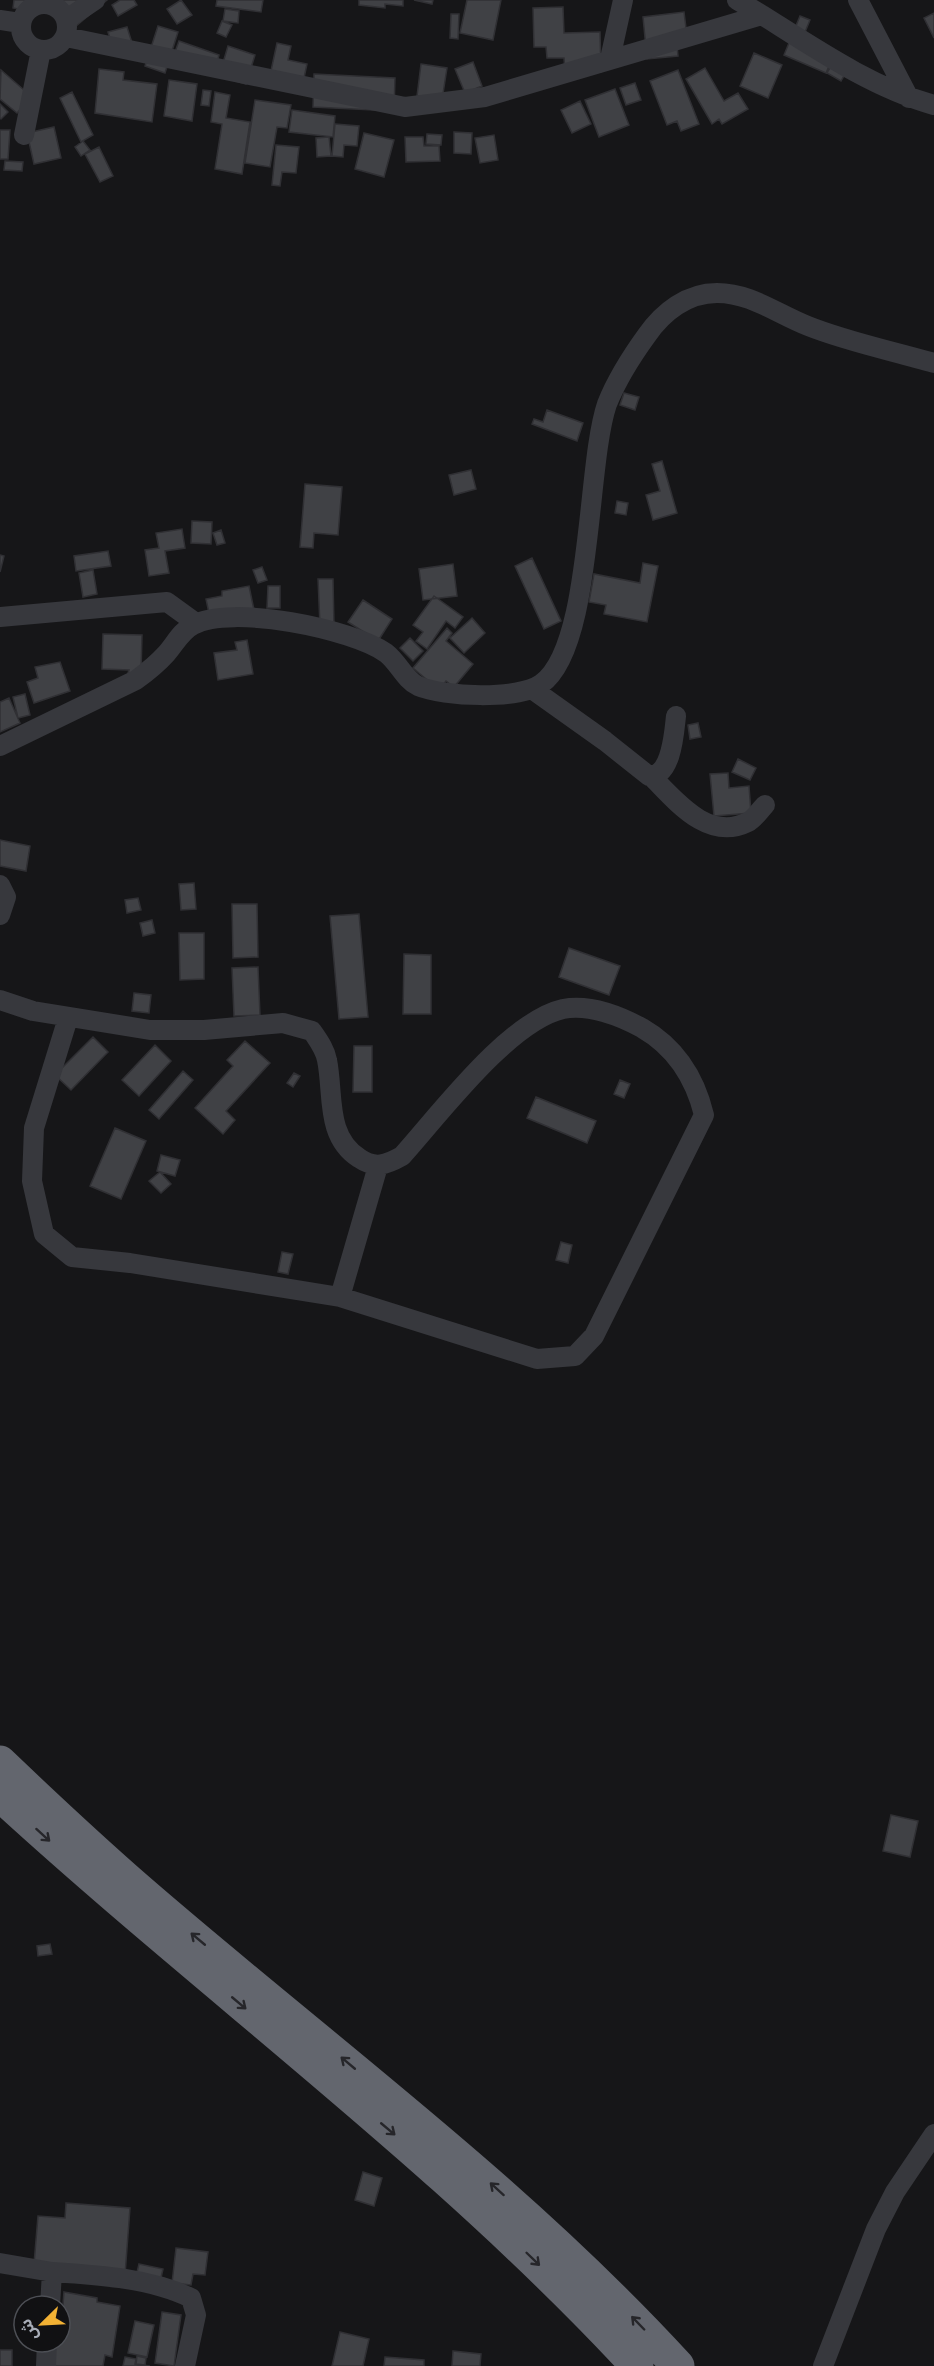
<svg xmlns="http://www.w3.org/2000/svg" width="934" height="2366" font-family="'Roboto Condensed','Noto Sans Arabic',sans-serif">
  <rect width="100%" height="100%" fill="#161618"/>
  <!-- building -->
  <path fill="#404145" stroke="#303034" stroke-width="1.5" d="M14 0H38L37 4 28 11 13 8Z
    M59 0H107L76 26 71 21 75 12 63 8Z
    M120 0H134L137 5 118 16 112 5Z
    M181 0 192 15 177 24 167 9Z
    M217 0H263L261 12 216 6Z
    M359 0H403V6L385 4V8L359 5Z
    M414 0H433L432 4Z
    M467 0H501L493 40 460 33Z
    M563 7 564 33 600 32 601 72 565 73 564 58H547L546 47H534L533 8Z
    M225 9 239 11 238 23 223 21Z
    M684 12 688 44 677 45 678 56 647 59 643 17Z
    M934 13V38L924 18Z
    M451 14H459L458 39 450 38Z
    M800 16 810 20 801 42 834 55 826 73 784 55Z
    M222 21 232 25 226 37 217 33Z
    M158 26 178 32 165 73 145 66Z
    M127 27 133 46 114 52 108 32Z
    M179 41 219 55 215 70 171 63Z
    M277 43 291 46 288 60 307 64 304 78 269 80Z
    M228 46 255 55 246 84 219 76Z
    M754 53 782 65 768 98 740 86Z
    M835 59 849 67 841 81 827 73Z
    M473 62 482 86 465 93 455 69Z
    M421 64 447 68 442 100 417 96Z
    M705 68 724 101 738 93 748 109 722 124 719 119 712 124 686 79Z
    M99 69 124 72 123 80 157 84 152 122 95 113Z
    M1 70 32 97 17 113 0 99Z
    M678 70 699 124 681 131 677 121 667 125 650 81Z
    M314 74 395 78 394 111 313 107Z
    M169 80 197 84 192 121 164 116Z
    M635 83 641 100 626 105 620 88Z
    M615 89 629 125 599 137 585 100Z
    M203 90 211 91 209 106 201 105Z
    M72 92 93 135 81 142 60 98Z
    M215 92 230 95 226 118 250 122 242 174 215 169 222 124 211 122Z
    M255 100 291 105 287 128 277 127 270 167 245 163Z
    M580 101 591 124 572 133 561 110Z
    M0 104 8 112 1 119 0 118Z
    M292 110 335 116 333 137 289 132Z
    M335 124 359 126 357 146 344 145 343 157 332 156Z
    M54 127 61 158 34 164 27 133Z
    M0 130H10L8 159H0Z
    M454 132 472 133 471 154 454 153Z
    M364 133 394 140 384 177 355 169Z
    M427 134 442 135 441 145 426 144Z
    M494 135 498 160 480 163 475 138Z
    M329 137 331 156 317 157 316 138Z
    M405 137H423L424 146H439L440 161 406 162Z
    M83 141 90 150 81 156 75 147Z
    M276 145 299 147 296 173 282 172 280 186 272 185Z
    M99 147 113 176 100 182 85 154Z
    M5 161 23 162 22 171 4 170Z
    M624 393 639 397 635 410 620 405Z
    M547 410 583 423 577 441 532 424 534 419 543 422Z
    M662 461 677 513 653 520 646 495 660 491 652 464Z
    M471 470 476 489 454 495 449 475Z
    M305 484 342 487 338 535 314 533 313 548 300 547Z
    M617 501 628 503 626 515 615 513Z
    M192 521 212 522 211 544 191 543Z
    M182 529 185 548 165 551 169 573 149 576 145 550 159 548 156 533Z
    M221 530 225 543 217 545 213 533Z
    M108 551 111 566 76 571 74 556Z
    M0 555 4 556 0 572Z
    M532 558 561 621 544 629 515 566Z
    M643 563 658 566 647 622 604 614 606 605 589 602 594 574 640 583Z
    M453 564 457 596 423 600 419 569Z
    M262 567 267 580 258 583 253 570Z
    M93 570 97 594 83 597 79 573Z
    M318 579H333L334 626H320Z
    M249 586 254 610 210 618 206 599 222 596V591Z
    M268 586H280V608H267Z
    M434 596 463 617 455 628 446 621 427 649 416 641 423 632 413 625Z
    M363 600 392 619 378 641 348 622Z
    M472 618 485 633 464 653 450 638Z
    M447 628 452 633 446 641 473 664 454 687 446 681 439 690 413 668Z
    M103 634 142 635 141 673H128L129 670 102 669Z
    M410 638 423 651 413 661 400 648Z
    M247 640 253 674 218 680 214 653 237 650 235 642Z
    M60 662 70 691 34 703 27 682 38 678 35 667Z
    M25 694 30 715 18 718 13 697Z
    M9 698 20 723 0 732V702Z
    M698 723 701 737 690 739 688 725Z
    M738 759 756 768 750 780 732 772Z
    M728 773 729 788 749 786 751 813 714 816 710 774Z
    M0 840 30 846 26 871 0 866Z
    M194 883 196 909 181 910 179 884Z
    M138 898 141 910 127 913 125 900Z
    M232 904H257L258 957 233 958Z
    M359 914 368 1017 339 1019 330 916Z
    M152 920 155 933 143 936 140 923Z
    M179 933H204V979L180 980Z
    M569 948 620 966 609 995 559 977Z
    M404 954 431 955V1014H403Z
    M258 967 260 1015 234 1016 232 968Z
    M134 993 151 995 149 1013 132 1011Z
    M93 1037 108 1052 71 1090 55 1075Z
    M245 1041 270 1063 226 1111 235 1120 223 1134 195 1108 233 1066 227 1060Z
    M155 1045 171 1061 139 1096 122 1080Z
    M354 1046H372V1092H353Z
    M183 1071 193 1080 159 1119 149 1110Z
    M294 1073 300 1076 293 1087 287 1083Z
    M620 1080 630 1084 624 1098 614 1094Z
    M536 1097 596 1121 587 1143 527 1118Z
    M115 1128 146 1141 121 1199 90 1186Z
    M161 1155 180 1160 175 1176 157 1171Z
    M160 1172 171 1184 161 1193 149 1181Z
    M561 1242 572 1245 568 1263 556 1260Z
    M282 1252 293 1254 288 1274 278 1272Z
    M891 1815 918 1821 910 1857 883 1851Z
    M50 1944 52 1954 38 1956 37 1946Z
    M363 2172 382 2178 374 2206 355 2200Z
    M66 2203 130 2208 125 2275 33 2276 38 2216 65 2218Z
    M176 2248 208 2252 205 2275 193 2274 191 2285 172 2283Z
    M139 2264 163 2269 158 2291 134 2285Z
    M64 2292 97 2298V2302L120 2306 112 2357 105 2355 103 2366H52L56 2342H60Z
    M162 2312 181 2315 174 2366 155 2363Z
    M135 2321 154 2325 147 2357 128 2353Z
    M340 2332 369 2339 363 2366H332Z
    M0 2350H12V2366H0Z
    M453 2351 481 2354 480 2366H452Z
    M137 2356 146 2358 145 2365 136 2364Z
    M125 2357 136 2359 135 2364 150 2366H123Z
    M385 2357 424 2360V2366H384Z"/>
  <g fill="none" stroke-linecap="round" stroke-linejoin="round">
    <!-- street -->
    <path stroke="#37383d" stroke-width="20" d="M858 0 909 98
      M21 27a23 23 0 1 1 46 0a23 23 0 1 1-46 0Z
      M762 15C816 49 873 88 934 105
      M67 19 95 0
      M0 20 20 23
      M66 37 405 107 485 97 762 15 737 0
      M610 59 623 0
      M24 135 41 50
      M0 617 167 602 196 623
      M532 689 605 741 649 776C672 776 674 733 676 716
      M0 746 136 680C147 672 157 664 166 654 175 644 181 631 193 625 231 604 352 629 386 653 398 662 405 680 418 686 444 697 518 700 541 684 593 648 586 465 607 404 617 379 631 357 647 335 663 312 687 293 717 293 751 293 777 314 808 326 848 342 893 351 934 363
      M652 777C676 801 708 842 748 822 754 819 760 810 765 805
      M0 885 6 897 0 915
      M0 1000 33 1011 150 1030H204L283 1023 312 1031C318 1040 325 1049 327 1060 334 1094 325 1136 359 1158 375 1169 386 1165 402 1156 439 1115 509 1021 563 1009 589 1004 620 1016 642 1028 675 1047 695 1078 704 1115L594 1336 575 1356 537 1359 340 1297 130 1263 72 1257 44 1234 32 1181 34 1128 68 1018
      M340 1297 378 1166
      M0 2263 52 2272 50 2306
      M52 2272C97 2275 150 2278 191 2298L196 2315 185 2366
      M46 2366 47 2342
      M823 2366 876 2229 895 2192 934 2134"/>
    <!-- highway -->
    <path stroke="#63666e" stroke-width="33" d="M0 1762C45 1805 91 1848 138 1889 320 2047 515 2188 678 2366
      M0 1795C210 1988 443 2156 637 2366"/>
  </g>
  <!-- one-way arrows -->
  <defs><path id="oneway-shaft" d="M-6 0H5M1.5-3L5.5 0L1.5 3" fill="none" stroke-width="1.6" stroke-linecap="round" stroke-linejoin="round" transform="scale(1.5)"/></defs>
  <g stroke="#26262a">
    <use href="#oneway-shaft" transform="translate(43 1835) rotate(42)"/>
    <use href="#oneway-shaft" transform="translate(198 1939) rotate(-140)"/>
    <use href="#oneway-shaft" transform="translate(239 2003) rotate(40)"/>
    <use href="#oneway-shaft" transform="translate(348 2063) rotate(-140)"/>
    <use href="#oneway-shaft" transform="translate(388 2129) rotate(40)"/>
    <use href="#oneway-shaft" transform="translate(497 2189) rotate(-138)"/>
    <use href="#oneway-shaft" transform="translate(533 2259) rotate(44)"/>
    <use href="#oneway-shaft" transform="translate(638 2323) rotate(-134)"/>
  </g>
  <!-- north arrow -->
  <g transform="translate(42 2324) rotate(246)"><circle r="28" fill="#111113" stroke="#4d4f55" stroke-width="1.5"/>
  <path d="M0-4.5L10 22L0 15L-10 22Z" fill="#f2b134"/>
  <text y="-9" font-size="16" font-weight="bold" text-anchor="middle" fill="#a8adb8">ش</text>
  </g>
</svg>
